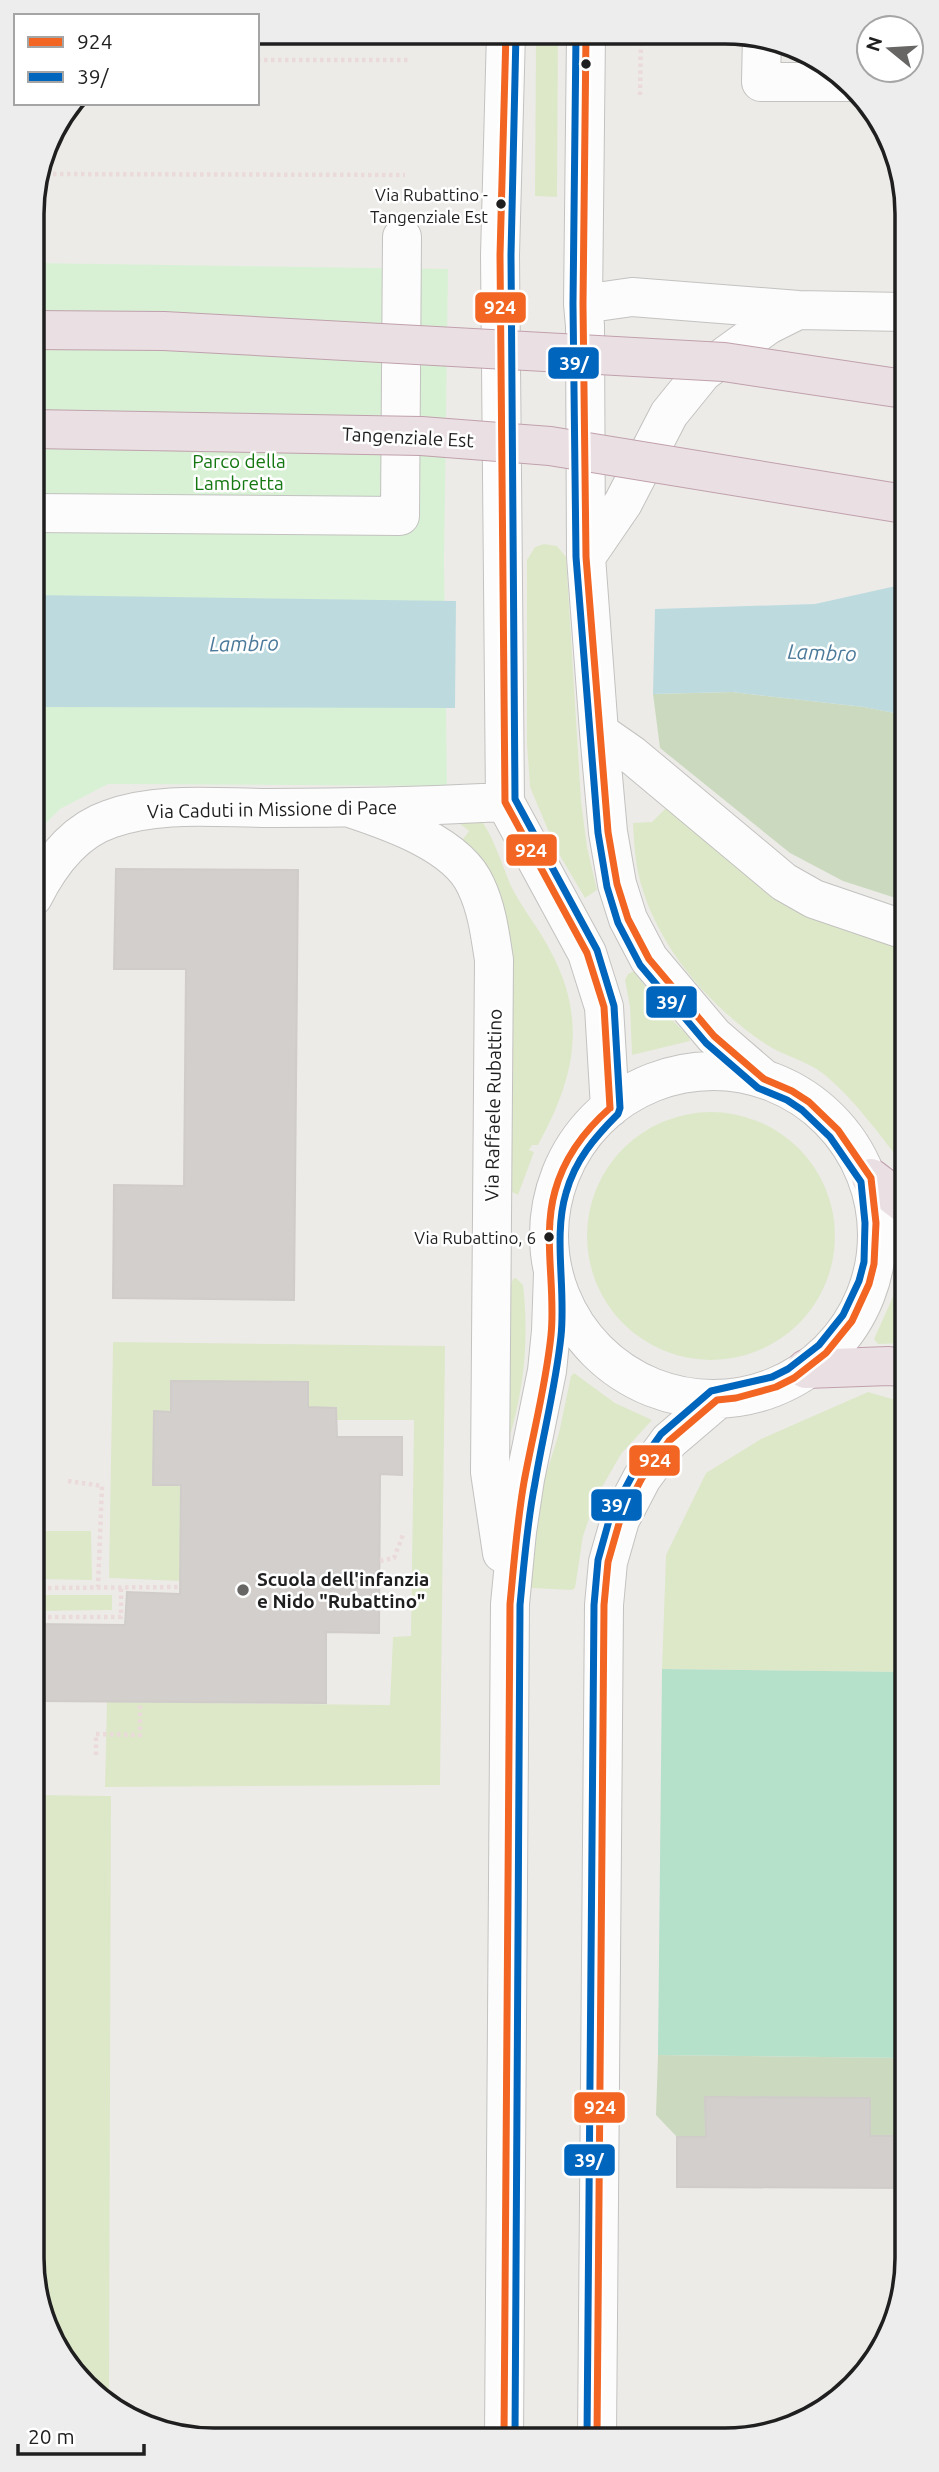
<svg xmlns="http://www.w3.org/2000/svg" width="939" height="2472" font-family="Ubuntu,sans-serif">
  <rect width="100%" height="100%" fill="#edebe8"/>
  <!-- grass -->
  <path fill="#dde8c9" d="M536 34H558L557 197 535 196Z
    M544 544 557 546 566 557 581 801 587 847 597 890 585 898 556 849 530 787 527 744V560L535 547Z
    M671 803 905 949V1167C880 1136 856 1101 825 1075 806 1060 783 1056 764 1043 708 1005 658 947 640 881 635 862 634 842 633 823L652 822Z
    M444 811C453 812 468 812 476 816 490 824 504 871 512 888 523 910 540 929 551 952 588 1021 574 1080 538 1145H532L529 1150 534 1152 518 1195 510 1191 460 843 469 831Z
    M634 971 660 1007 689 1037 690 1041 632 1055 630 1007 625 980 628 974Z
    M587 1236a124 124 0 1 1 248 0a124 124 0 1 1-248 0Z
    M906 1242V1343L878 1344 874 1339 896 1290 903 1245Z
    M516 1278 523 1285C530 1344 523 1399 504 1455L510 1287 513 1279Z
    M113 1342 445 1346 440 1785 105 1787 107 1702 390 1705 393 1637 411 1636 414 1420H337L336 1408 308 1407V1382L171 1412 155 1411 153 1485H181V1581L109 1578Z
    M574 1373 615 1403 652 1420 621 1454 597 1496 583 1536 575 1588 572 1590 532 1588 530 1587 532 1544 543 1484 559 1433 571 1376Z
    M868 1392 906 1403V1672L662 1669 666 1555 706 1473 761 1439Z
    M34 1531H91L92 1580 34 1579Z
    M34 1595H112V1610L34 1611Z
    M34 1795 111 1796 109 2400 85 2387 35 2294Z"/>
  <!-- forest -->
  <path fill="#cbdabf" d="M732 692 864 707 905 715V901L843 881 790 853 660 748 653 694Z
    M658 2055 907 2058V2136H870V2098H705L706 2137H677L656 2115Z"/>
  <!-- park -->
  <path fill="#d8f1d5" d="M32 263 448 269 444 562 447 786 108 784 60 809 33 836Z"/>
  <!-- pitch -->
  <path fill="#b5e1ca" d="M662 1669 906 1672 907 2058 658 2055Z"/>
  <!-- water -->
  <path fill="#bddbde" d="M905 584V715L864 707 732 692 653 694 655 609 815 604Z
    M33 595 456 601 455 708 33 707Z"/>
  <!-- building -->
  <path fill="#d2cfcc" stroke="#d0ccc9" stroke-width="2" d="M116 869 298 870 294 1300 113 1298 114 1185 184 1186 186 969H114Z
    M171 1381 308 1382V1407L336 1408 337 1437H402V1475L380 1474 379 1633 326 1632V1703L34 1701V1624L125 1625 127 1592 180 1594 181 1485H153L154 1411 171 1412Z
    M705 2097 870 2098V2136H907V2188L677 2187V2137H706Z"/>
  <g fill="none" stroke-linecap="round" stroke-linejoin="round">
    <!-- minor casing -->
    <g stroke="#c3c2c0" stroke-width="40">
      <path id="minor" d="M506 33 500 255 505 802 587 953 604 1007 610 1108
        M586 34 583 304 585 326 586 557 599 732 608 832 617 884 628 919 649 959 714 1036 764 1079
        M762 36 761 82H849
        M583 304 632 297 798 310 904 312
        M32 513 400 516 402 237
        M586 557 623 503 669 414 703 372 768 325 798 310
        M599 732 632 755 784 882 814 899 905 930
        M350 808C389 821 458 844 476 886 487 909 490 934 494 960L490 1472 502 1553
        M33 897C49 865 74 831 110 819 159 801 217 808 269 808 348 808 426 806 505 802
        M549 1235a164 164 0 1 1 328 0a164 164 0 1 1-328 0Z
        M504 2437 510 1604 517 1532 525 1479 547 1371 551 1331 553 1273
        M597 2437 604 1605 608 1562 620 1520 642 1478 669 1441 717 1400"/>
    </g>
    <!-- highway casing -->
    <g stroke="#c0a0ad" stroke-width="40">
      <path id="highway" d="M871 1178 905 1204
        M806 1369 889 1366 906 1368"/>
    </g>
    <!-- path -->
    <path stroke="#eadada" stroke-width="4.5" stroke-dasharray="3.5 3.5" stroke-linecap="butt" d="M257 60H409
      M640 95 641 34
      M39 174 405 175
      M68 1481 102 1486 98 1587
      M380 1561 394 1558 404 1532
      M34 1588 181 1587
      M34 1617H121V1587
      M96 1755V1734L140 1735V1702"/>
    <!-- minor -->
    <use href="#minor" stroke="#fcfcfc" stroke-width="38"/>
    <!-- highway -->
    <use href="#highway" stroke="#eadfe2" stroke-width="38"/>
    <!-- highway-bridge casing -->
    <g stroke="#c0a0ad" stroke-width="40" stroke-linecap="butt">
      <path id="highway-bridge" d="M32 330 164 331 724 362 904 389
        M32 429 421 436 550 446 904 504"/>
    </g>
    <!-- highway-bridge -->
    <use href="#highway-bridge" stroke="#eadfe2" stroke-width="38"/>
    <!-- bus-1 casing -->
    <g stroke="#fff" stroke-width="12">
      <path id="bus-1" d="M506 33 500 255 505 802 587 953 604 1007 610 1108
        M586 34 583 304 586 557 608 832 617 884 628 919 649 959 714 1036 764 1079 792 1091 809 1102 838 1130 871 1178 876 1223 874 1264 869 1284 852 1321 826 1353 794 1378 776 1387 736 1398 717 1400 669 1441 642 1478 620 1520 608 1562 604 1605 597 2437
        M504 2437 510 1604C514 1563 517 1522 524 1482 533 1433 546 1385 551 1335 556 1288 542 1237 555 1191 564 1158 584 1131 610 1108"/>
    </g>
    <!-- bus-2 casing -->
    <g stroke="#fff" stroke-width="12">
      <path id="bus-2" d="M576 34 573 304 576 557 598 833 607 887 618 923 640 965 706 1043 758 1088 787 1100 802 1110 830 1137 861 1182 865 1223 864 1262 859 1281 843 1315 819 1345 788 1369 772 1377 711 1391 661 1434 634 1472 610 1517 598 1560 594 1605 587 2437
        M515 2437 520 1605C524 1564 527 1523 535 1483 543 1434 556 1385 561 1336 566 1289 553 1236 566 1193 575 1160 595 1137 618 1114L620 1108 614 1006 597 950 515 799 511 255 516 33"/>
    </g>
    <!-- bus-1 -->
    <use href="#bus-1" stroke="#f26522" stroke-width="7"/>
    <!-- bus-2 -->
    <use href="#bus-2" stroke="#0065bd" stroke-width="7"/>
  </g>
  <!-- markers -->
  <g fill="#1f1f1f" stroke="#fff" stroke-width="2.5">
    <circle cx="586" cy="64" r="6"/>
    <circle cx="501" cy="204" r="6"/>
    <circle cx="549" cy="1237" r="6"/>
  </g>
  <circle fill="#676665" stroke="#fff" stroke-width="2.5" cx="243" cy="1590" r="7"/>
  <g text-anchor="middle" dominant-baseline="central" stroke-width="5" stroke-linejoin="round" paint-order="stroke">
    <!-- bus labels -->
    <g font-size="17" fill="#1f1f1f" stroke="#fff" text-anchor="end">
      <text x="488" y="194">Via Rubattino -<tspan x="488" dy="22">Tangenziale Est</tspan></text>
      <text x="536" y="1237">Via Rubattino, 6</text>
    </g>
    <!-- street labels -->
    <g font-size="19" fill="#1f1f1f" stroke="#fff">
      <text transform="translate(408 437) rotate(3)">Tangenziale Est</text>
      <text transform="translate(272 809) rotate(-1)">Via Caduti in Missione di Pace</text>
      <text transform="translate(493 1105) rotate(-89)">Via Raffaele Rubattino</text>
    </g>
    <!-- park labels -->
    <g font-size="19" fill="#157712" stroke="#fff">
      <text x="239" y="461">Parco della<tspan x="239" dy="22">Lambretta</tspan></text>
    </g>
    <!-- poi labels -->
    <g font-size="19" font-weight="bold" fill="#1f1f1f" stroke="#fff" text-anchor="start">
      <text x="257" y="1579">Scuola dell'infanzia<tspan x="257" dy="22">e Nido "Rubattino"</tspan></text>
    </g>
    <!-- water labels -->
    <g font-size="21" font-style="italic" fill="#4b7a9a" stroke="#fff">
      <text transform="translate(244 643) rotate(-1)">Lambro</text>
      <text transform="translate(822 652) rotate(2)">Lambro</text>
    </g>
  </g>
  <!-- crop -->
  <path d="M0 0H939V2472H0ZM214 44H725A170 170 0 0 1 895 214V2258A170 170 0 0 1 725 2428H214A170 170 0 0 1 44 2258V214A170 170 0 0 1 214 44Z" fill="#ededed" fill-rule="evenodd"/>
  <path fill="none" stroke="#1f1f1f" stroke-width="3.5" d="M214 44H725A170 170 0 0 1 895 214V2258A170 170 0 0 1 725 2428H214A170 170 0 0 1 44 2258V214A170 170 0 0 1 214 44Z"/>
  <g stroke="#fff" stroke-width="2.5">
    <rect x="474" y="291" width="53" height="33" rx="7" fill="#f26522"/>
    <rect x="547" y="346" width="53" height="34" rx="7" fill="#0065bd"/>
    <rect x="505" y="833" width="53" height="34" rx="7" fill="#f26522"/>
    <rect x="645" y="985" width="53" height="34" rx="7" fill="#0065bd"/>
    <rect x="628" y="1444" width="53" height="33" rx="7" fill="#f26522"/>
    <rect x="590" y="1488" width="53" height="34" rx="7" fill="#0065bd"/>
    <rect x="573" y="2091" width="53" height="33" rx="7" fill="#f26522"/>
    <rect x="563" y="2143" width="53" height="34" rx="7" fill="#0065bd"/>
  </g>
  <g font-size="19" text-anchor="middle" font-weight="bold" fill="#fff">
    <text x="500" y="314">924</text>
    <text x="574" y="370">39/</text>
    <text x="531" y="857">924</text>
    <text x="671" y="1009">39/</text>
    <text x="655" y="1467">924</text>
    <text x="616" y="1512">39/</text>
    <text x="600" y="2114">924</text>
    <text x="589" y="2167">39/</text>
  </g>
  <!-- legend -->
  <rect x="14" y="14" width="245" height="91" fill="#ffffff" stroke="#a5a5a5" stroke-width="2"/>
  <rect x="28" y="37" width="35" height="10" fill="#f26522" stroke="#a5a5a5" stroke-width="2"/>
  <text x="77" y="49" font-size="21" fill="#1f1f1f">924</text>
  <rect x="28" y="72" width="35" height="10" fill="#0065bd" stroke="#a5a5a5" stroke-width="2"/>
  <text x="77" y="84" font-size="21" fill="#1f1f1f">39/</text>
  <!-- north arrow -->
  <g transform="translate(890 49) rotate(288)"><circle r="33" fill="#ffffff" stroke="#a5a5a5" stroke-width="2"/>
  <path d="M0-5L12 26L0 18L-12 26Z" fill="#676665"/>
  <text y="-10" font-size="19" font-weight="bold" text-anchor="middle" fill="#1f1f1f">N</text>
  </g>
  <!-- scale -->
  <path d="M18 2444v10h126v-10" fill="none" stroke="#1f1f1f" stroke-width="3.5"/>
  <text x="28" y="2444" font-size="21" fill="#1f1f1f" stroke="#ffffff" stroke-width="5" paint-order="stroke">20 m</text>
</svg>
